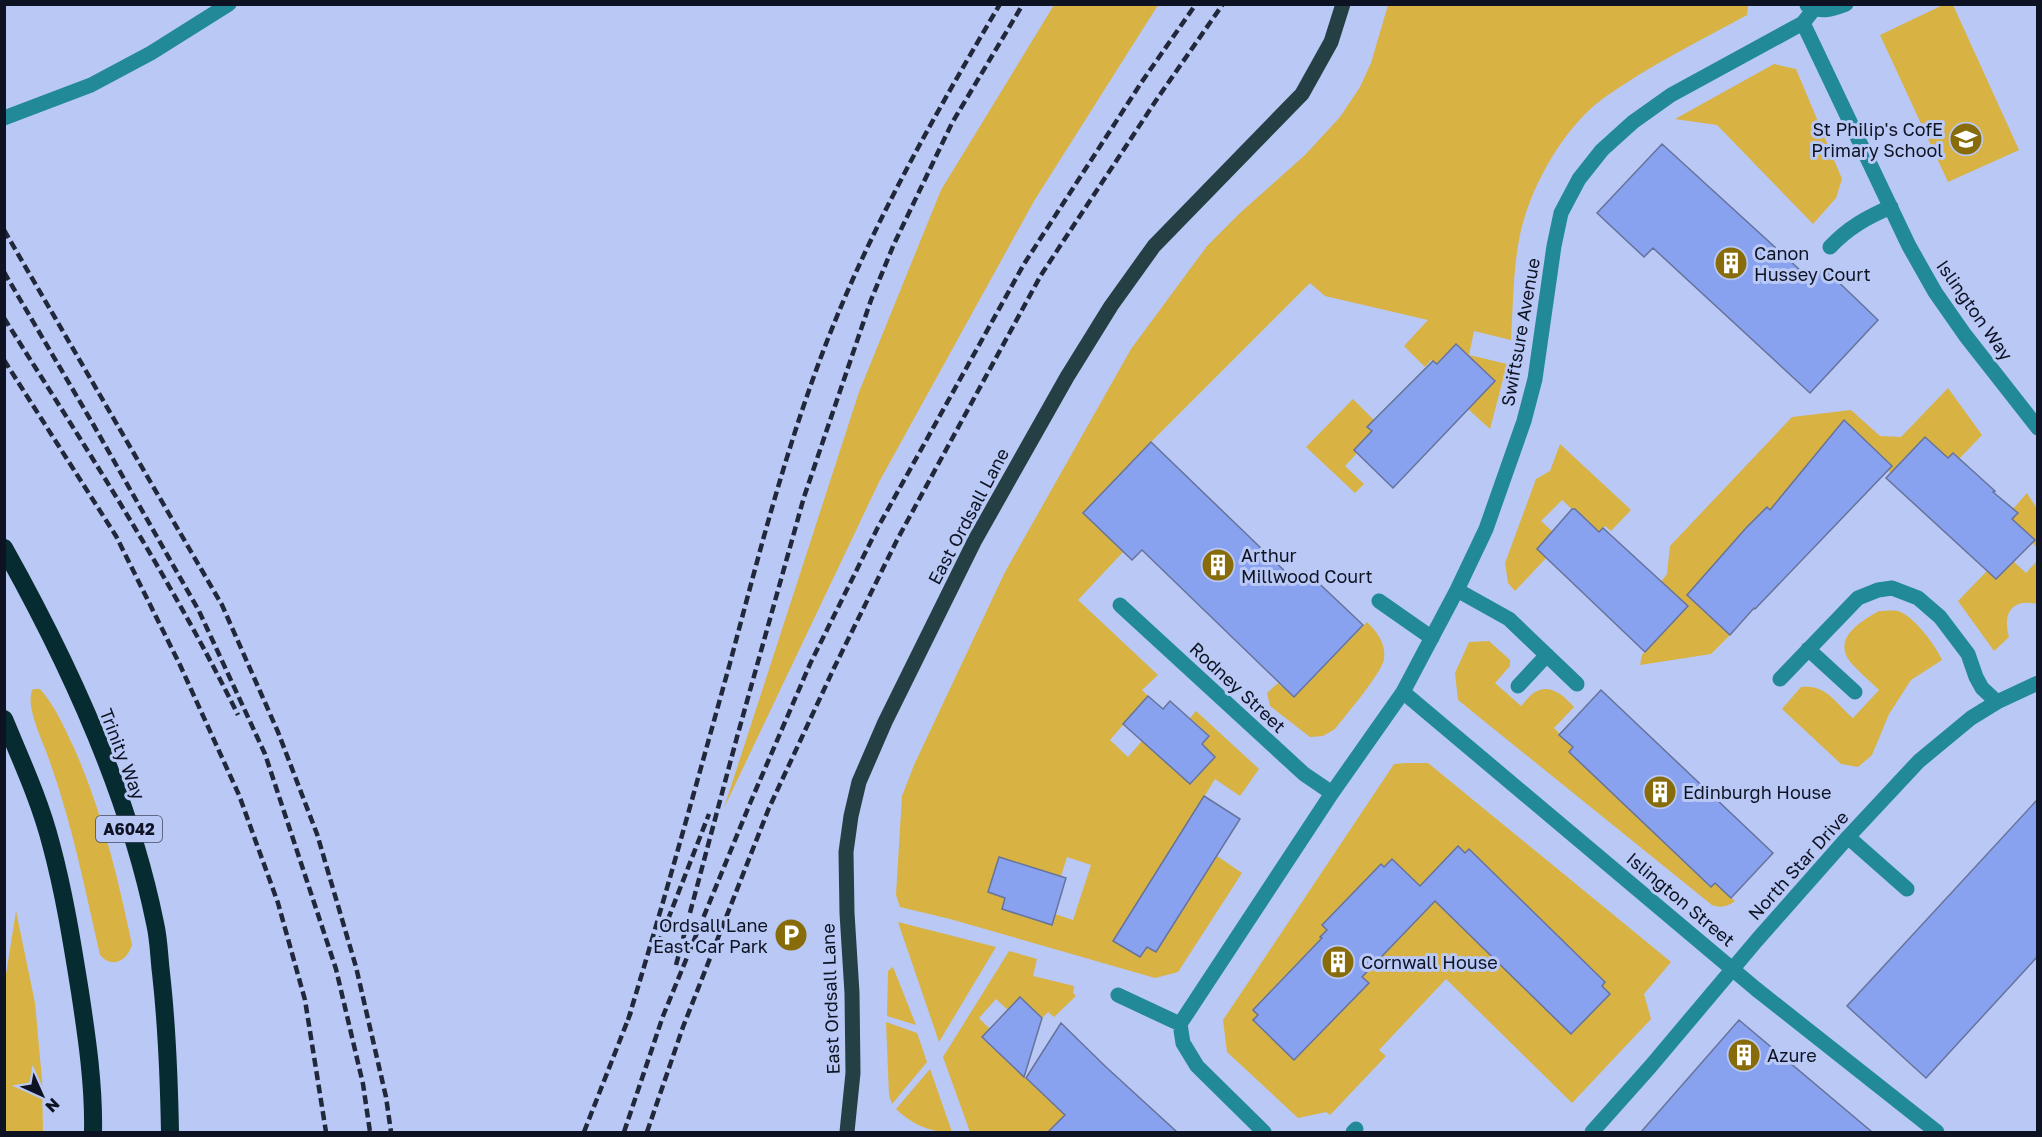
<svg xmlns="http://www.w3.org/2000/svg" width="2042" height="1137" font-family="'Golos Text',sans-serif">
  <rect width="100%" height="100%" fill="#b9c8f5"/>
  <!-- green -->
  <path fill="#d8b243" fill-rule="evenodd" d="M1945 4 1953 5 2019 150 1948 182 1880 35Z
    M1054 5H1158L1034 201 879 482 724 808 859 392 941 190Z
    M1388 5H1748L1747 15C1699 41 1649 66 1605 97 1563 127 1528 190 1519 240 1513 272 1513 307 1511 340L1474 331 1469 355 1507 364 1490 429 1468 409 1495 381 1456 344 1436 364 1431 360 1425 367 1404 346 1428 320 1325 296 1310 283 1151 442 1084 513 1123 552 1078 600 1158 675 1142 690 1148 696 1110 740 1128 757 1142 741 1191 784 1215 757 1202 744 1209 735 1190 718 1196 711 1259 769 1240 796 1215 779 1115 942 1140 957 1147 947 1156 952 1189 901 1181 895 1198 885 1217 856 1242 873 1178 972 1155 978 950 919 900 907 896 895 902 796 914 765 1005 572 1131 349 1207 246 1240 213 1305 155 1340 117 1360 87 1371 63ZM999 857 1061 876 1067 857 1091 865 1073 920 1055 914 1052 925 1002 909 1005 898 988 892Z
    M1774 64 1796 69 1842 179 1836 198 1813 224 1717 125 1675 119Z
    M1948 388 1982 435 1959 459 1953 453 1948 458 1891 473 1884 467 1876 450 1855 431 1843 444 1816 454 1807 465 1812 470 1773 513 1766 507 1690 598 1730 635 1711 654 1640 665 1642 655 1682 612 1661 582 1667 574 1670 546 1792 417 1851 410 1880 436 1901 437Z
    M1353 399 1374 420 1367 427 1372 431 1354 450 1357 453 1345 466 1364 484 1355 493 1306 447Z
    M1560 444 1631 510 1611 531 1605 526 1599 532 1575 509 1573 510 1562 500 1541 521 1553 532 1537 549 1546 558 1515 591 1508 583 1505 563 1536 479 1550 471Z
    M2027 493 2037 509V548L2031 541 2033 538 2012 519 2018 513 2013 509Z
    M2013 561 2026 573 2037 561V604C2012 598 2002 613 2009 637L1994 651 1958 601 1987 571 1996 579Z
    M1879 611C1885 611 1893 610 1898 611 1914 616 1936 646 1942 660L1911 680 1889 714 1872 755 1858 767 1841 764 1782 709 1801 687C1827 684 1835 703 1853 718L1879 690C1870 681 1860 673 1852 664 1830 639 1861 621 1879 611Z
    M1367 622C1377 632 1386 643 1384 659 1382 673 1345 716 1335 729L1323 736 1310 737 1270 706 1267 693 1278 683 1294 697 1319 672 1314 666 1331 649 1336 654Z
    M1489 641 1510 660V666L1495 683 1521 706C1525 702 1530 695 1535 692 1551 683 1564 696 1574 707L1554 728 1573 747 1569 752 1628 808 1660 830 1656 835 1710 887 1715 883 1735 901C1727 907 1721 908 1712 905L1458 700 1455 673 1469 642Z
    M33 689H40C55 706 64 727 74 748 102 811 118 878 132 945 127 961 112 969 100 955 84 885 70 813 44 746 39 733 25 702 33 689Z
    M1406 763H1428L1671 962 1644 994 1651 1019 1572 1103 1446 979 1379 1050 1386 1056 1330 1115 1326 1112 1298 1118 1227 1052 1223 1020 1394 764ZM1458 847 1465 853 1469 849 1605 982 1602 986 1610 994 1571 1034 1435 901 1362 977 1368 983 1294 1060 1253 1021 1258 1015 1253 1010 1317 943 1326 942 1320 937 1327 930 1322 925 1381 864 1384 867 1392 859 1420 886Z
    M16 911 35 1003 42 1080 43 1132H5V981Z
    M898 922 996 947 939 1042Z
    M1009 951 1037 959 1033 976 1074 986 1073 993 1076 996 1054 1017 1048 1012 1042 1018 1020 998 1008 1010 996 999 979 1018 990 1029 982 1038 1065 1115 1054 1127 1060 1132H970L943 1057Z
    M893 967 916 1025 887 1016 888 971Z
    M886 1022 917 1033 927 1062 892 1104 889 1095Z
    M930 1069 952 1132C931 1133 911 1124 896 1109Z"/>
  <!-- building -->
  <path fill="#89a2ef" stroke="#65739b" stroke-width="1.5" d="M1662 144 1812 281 1824 268 1878 320 1810 393 1653 248 1644 257 1597 213Z
    M1456 344 1495 381 1393 488 1354 450 1372 431 1367 427 1433 361 1437 364Z
    M1844 420 1892 466 1755 609 1754 608 1730 635 1687 595 1746 528 1767 507 1770 510Z
    M1925 437 1948 458 1953 453 1995 491 1993 492 2018 513 2012 519 2035 540 1996 579 1886 478Z
    M1151 442 1296 582 1306 571 1363 625 1294 697 1142 550 1132 560 1083 513Z
    M1572 509H1575L1599 532 1603 528 1688 606 1645 652 1537 549Z
    M1601 690 1773 853 1731 898 1715 883 1711 887 1569 752 1573 747 1559 735Z
    M1148 696 1163 709 1170 701 1209 736 1202 744 1215 757 1190 784 1123 724Z
    M1204 796 1240 819 1156 952 1147 947 1140 957 1113 941Z
    M2037 800V957L1926 1078 1847 1006Z
    M1458 846 1465 853 1469 849 1605 982 1602 986 1610 994 1571 1034 1435 901 1362 977 1369 983 1294 1060 1253 1020 1258 1015 1253 1010 1322 938 1320 937 1327 930 1322 925 1381 864 1384 867 1392 859 1420 886Z
    M999 857 1066 878 1052 925 1002 909 1005 898 988 892Z
    M1020 997 1042 1018 1024 1077 982 1037Z
    M1739 1020 1872 1132H1641Z
    M1061 1023 1106 1067 1177 1132H1048L1065 1115 1026 1078Z"/>
  <g fill="none" stroke-linecap="round" stroke-linejoin="round">
    <!-- minor -->
    <path stroke="#218998" stroke-width="15" d="M1807 5C1821 13 1831 10 1846 4
      M1803 23 1909 246 1935 292 1965 335 2038 428
      M4 118 91 85 151 53 229 4
      M1830 247C1848 228 1867 217 1891 207
      M1457 590 1509 619 1577 684
      M1379 601 1432 638
      M1120 605 1304 774 1332 793
      M1808 649 1855 692
      M1780 679 1858 598 1878 590 1892 588 1918 598 1940 617 1968 654 1976 677 1982 688 1997 702
      M1518 686 1547 655
      M1403 692 1756 989 1937 1132
      M1848 837 1907 889
      M1118 995 1180 1024
      M1264 1132 1197 1066 1183 1043 1180 1024 1332 793 1403 692 1457 590 1486 529 1524 421 1535 379 1554 246 1561 213 1579 179 1602 150 1633 122 1671 95 1803 23 1814 9
      M1353 1132 1356 1129
      M1592 1132 1650 1067 1757 940 1848 837 1919 761 1971 718 1997 702 2038 683"/>
    <!-- major -->
    <path stroke="#244045" stroke-width="15" d="M847 1132 853 1073 852 993 847 913 846 852 851 816 859 782 885 722 975 540 1067 377 1111 306 1154 246 1302 94 1331 42 1343 4"/>
    <!-- highway -->
    <path stroke="#062b30" stroke-width="18" d="M4 548C68 662 129 795 155 923 159 940 159 957 161 973 167 1026 169 1079 170 1132
      M4 719C21 760 40 801 51 844 64 892 72 942 80 992 87 1038 94 1086 93 1132"/>
    <!-- rail -->
    <path stroke="#22283c" stroke-width="4.5" stroke-dasharray="9 4.5" stroke-linecap="butt" d="M4 230 222 605 278 732 317 834 356 967 386 1097 391 1132
      M4 272 93 424 199 611 265 754 336 969 363 1084 370 1132
      M4 318C86 448 170 577 238 715
      M4 360 116 536 180 665 239 795 278 903 305 1000 326 1132
      M658 945 709 814
      M676 965 737 737 804 497 871 300 894 244 952 123 1023 4
      M628 1020C664 902 697 782 730 663 758 558 785 451 824 349 870 228 934 116 1000 4
      M584 1132 631 1012
      M624 1132 663 1016 751 801 810 664 877 529 1024 264 1141 83 1196 4
      M647 1132 683 1027 769 808 834 668 897 540 1041 275 1159 96 1223 4"/>
  </g>
  <!-- icons -->
  <defs>
    <g id="school-disc" transform="scale(1.725)"><circle r="9.5" fill="#886c0a" stroke="#b9c8f5"/><path d="M0-5L7-2L0 1L-7-2ZM-4 1L0 2.5L4 1V4Q0 6-4 4Z" fill="#fff"/></g>
    <g id="building-disc" transform="scale(1.725)"><circle r="9.5" fill="#886c0a" stroke="#b9c8f5"/><path d="M-4-6H4V6H1V3H-1V6H-4ZM-2.5-4.3h1.7v1.8h-1.7ZM.8-4.3h1.7v1.8H.8ZM-2.5-1h1.7V.8h-1.7ZM.8-1h1.7V.8H.8Z" fill="#fff"/></g>
    <g id="parking-disc" transform="scale(1.725)"><circle r="9.5" fill="#886c0a" stroke="#b9c8f5"/><path d="M-3.5-5.5H1a3.5 3.5 0 0 1 0 7H-1V5.5H-3.5ZM-1-3.4V-.6H.8a1.4 1.4 0 0 0 0-2.8Z" fill="#fff"/></g>
  </defs>
  <g fill-rule="evenodd">
    <use href="#school-disc" x="1966" y="139"/>
    <use href="#building-disc" x="1731" y="263"/>
    <use href="#building-disc" x="1218" y="565"/>
    <use href="#building-disc" x="1660" y="792"/>
    <use href="#parking-disc" x="791" y="935"/>
    <use href="#building-disc" x="1338" y="962"/>
    <use href="#building-disc" x="1744" y="1055"/>
  </g>
  <g text-anchor="middle" dominant-baseline="central" stroke-width="6" stroke-linejoin="round" paint-order="stroke">
    <!-- shield labels -->
    <rect fill="#b9c8f5" stroke="#414962" stroke-width="1.5" x="96" y="816" width="66" height="26" rx="4.5"/>
    <g font-size="16" font-weight="bold" fill="#0e1323">
      <text x="129" y="829">A6042</text>
    </g>
    <!-- poi labels -->
    <g font-size="18" fill="#0e1323" stroke="#b9c8f5" text-anchor="start">
      <text x="1943" y="129" text-anchor="end">St Philip's CofE<tspan x="1943" dy="21">Primary School</tspan></text>
      <text x="1754" y="253">Canon<tspan x="1754" dy="21">Hussey Court</tspan></text>
      <text x="1241" y="555">Arthur<tspan x="1241" dy="21">Millwood Court</tspan></text>
      <text x="1683" y="792">Edinburgh House</text>
      <text x="768" y="925" text-anchor="end">Ordsall Lane<tspan x="768" dy="21">East Car Park</tspan></text>
      <text x="1361" y="962">Cornwall House</text>
      <text x="1767" y="1055">Azure</text>
    </g>
    <!-- street labels -->
    <g font-size="18" fill="#0e1323" stroke="#b9c8f5">
      <text transform="translate(1975 310) rotate(55)">Islington Way</text>
      <text transform="translate(1520 332) rotate(-80)">Swiftsure Avenue</text>
      <text transform="translate(968 516) rotate(-62)">East Ordsall Lane</text>
      <text transform="translate(1238 687) rotate(43)">Rodney Street</text>
      <text transform="translate(123 754) rotate(69)">Trinity Way</text>
      <text transform="translate(1798 865) rotate(-48)">North Star Drive</text>
      <text transform="translate(1681 899) rotate(40)">Islington Street</text>
      <text transform="translate(830 999) rotate(-92)">East Ordsall Lane</text>
    </g>
  </g>
  <!-- border -->
  <rect width="2042" height="1137" fill="none" stroke="#0e1323" stroke-width="12"/>
  <!-- north arrow -->
  <g transform="translate(42 1095) rotate(135)" stroke="#b9c8f5" stroke-width="4.5" paint-order="stroke">
  <path d="M0-4.5L10 22L0 15L-10 22Z" fill="#0e1323"/>
  <text y="-9" font-size="16" font-weight="bold" text-anchor="middle" fill="#0e1323">N</text>
  </g>
</svg>
